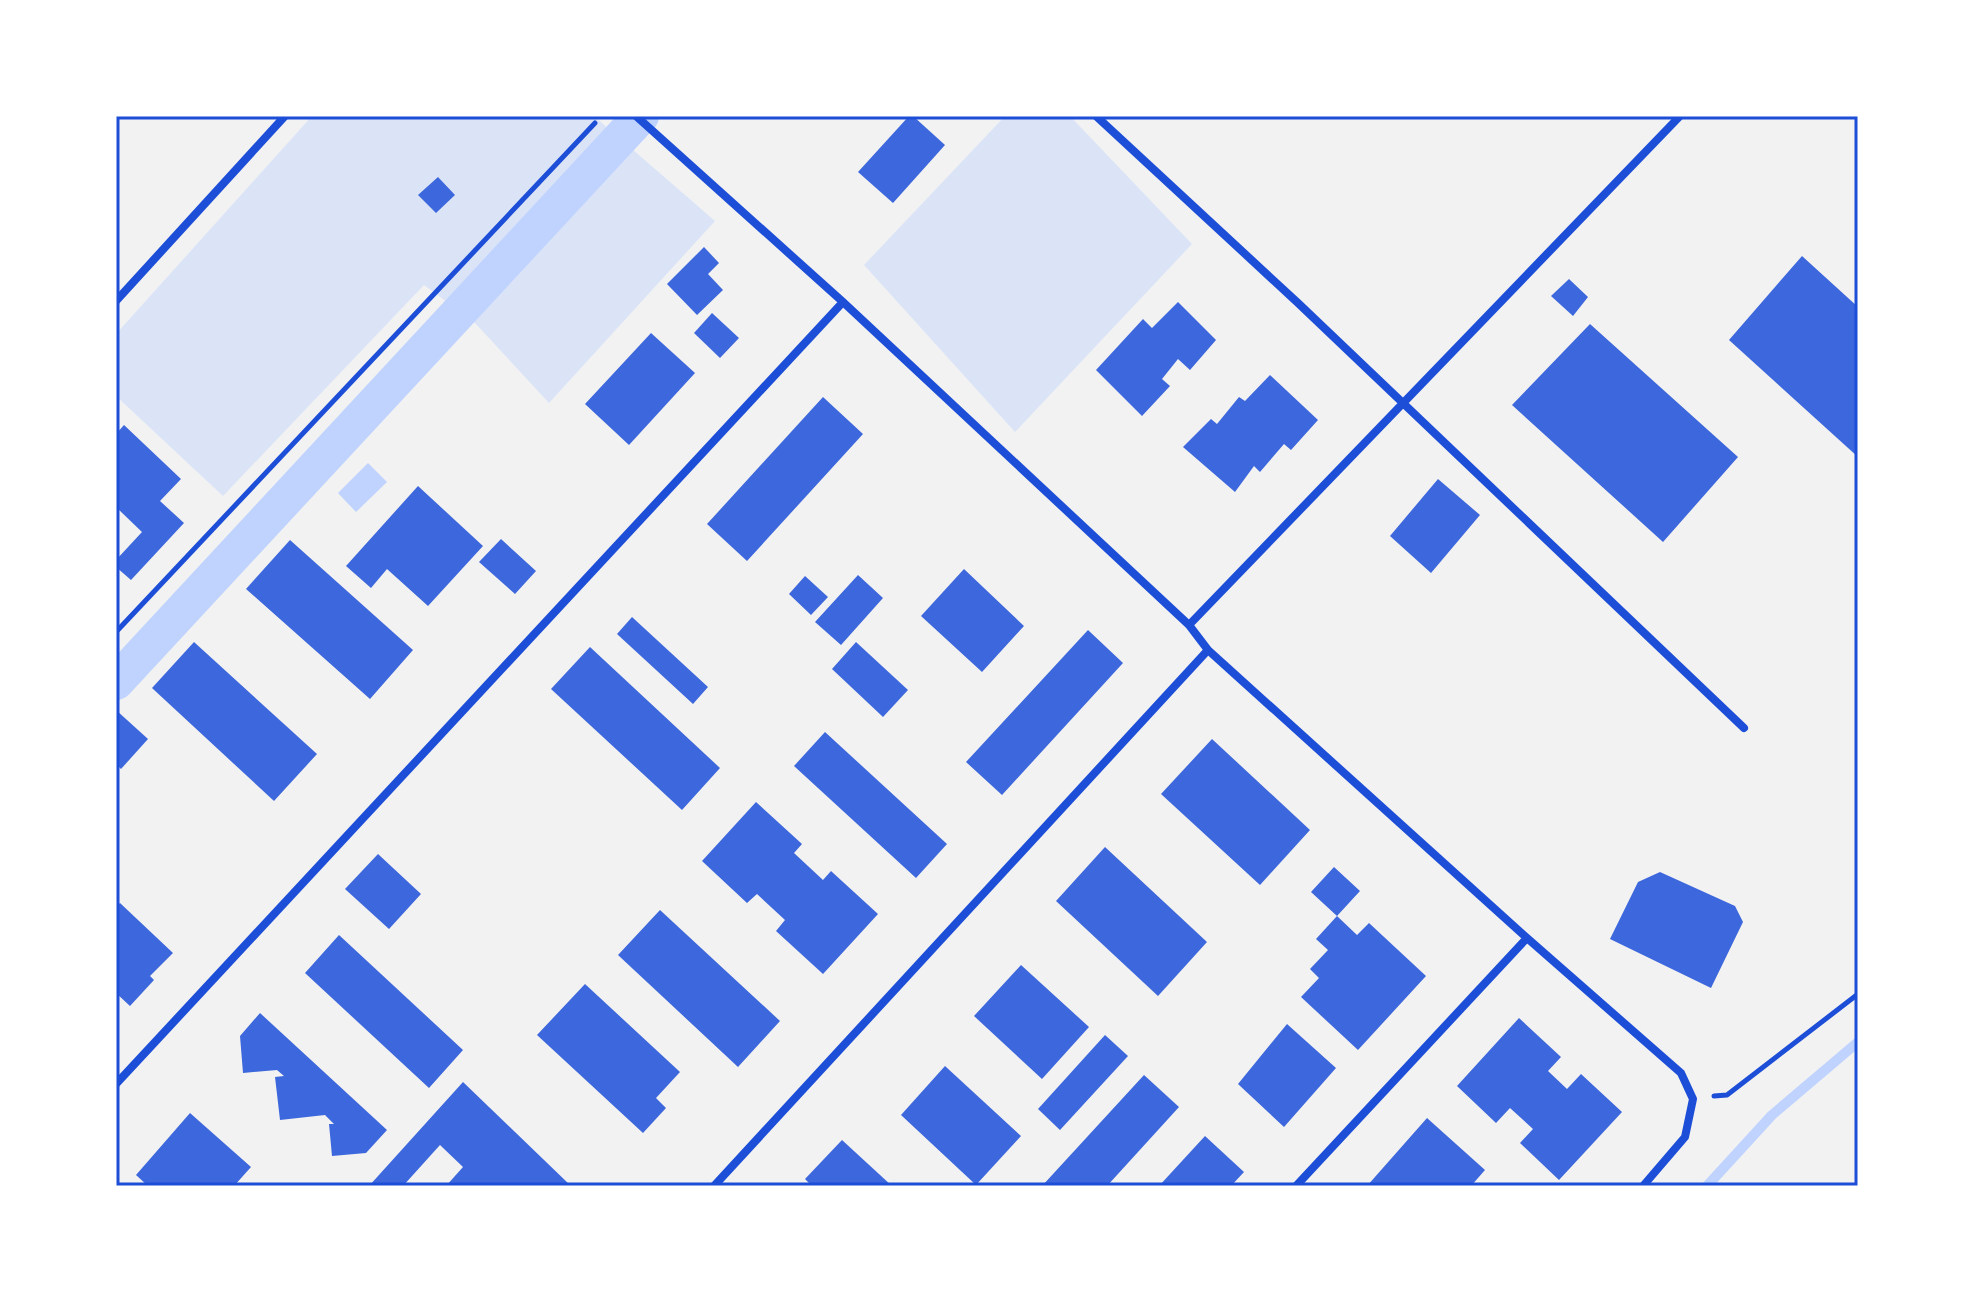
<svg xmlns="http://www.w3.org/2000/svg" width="1974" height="1302" font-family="Figtree,sans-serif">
  <rect width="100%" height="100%" fill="#f2f2f2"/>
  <!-- green -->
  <path fill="#dbe4f7" d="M312 116H594L715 221 549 403 475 323 424 285 223 496 116 396V334Z
    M1005 116H1070L1192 244 1015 432 864 265Z"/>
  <!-- water -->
  <path fill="#bfd3fe" d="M368 463 387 482 356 512 338 493Z"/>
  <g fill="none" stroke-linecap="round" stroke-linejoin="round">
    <!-- stream -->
    <path stroke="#bfd3fe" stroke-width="10" d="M1707 1186 1772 1115 1858 1042"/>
    <!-- canal -->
    <path stroke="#bfd3fe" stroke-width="36" d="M116 682 641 116"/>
  </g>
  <!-- building -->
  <path fill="#3d67dc" d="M909 116H913L945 145 893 203 858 172Z
    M438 177 455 195 436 213 418 195Z
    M704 247 719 263 708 274 723 290 697 315 667 284Z
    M1802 256 1858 307V457L1729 340Z
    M1569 279 1588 297 1573 316 1551 296Z
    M1178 302 1216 340 1190 370 1178 359 1162 379 1170 386 1142 416 1096 370 1143 319 1152 328Z
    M712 313 739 338 720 358 694 333Z
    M1590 324 1738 457 1663 542 1512 405Z
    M651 333 695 373 629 445 585 404Z
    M1270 375 1318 420 1291 450 1284 444 1260 472 1254 466 1235 492 1183 447 1211 419 1217 424 1239 397 1245 401Z
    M823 397 863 434 747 561 707 524Z
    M124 425 181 479 160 501 184 523 131 580 116 567V560L142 532 116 507V434Z
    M1438 479 1480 515 1431 573 1390 536Z
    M418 486 483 546 428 606 387 569 371 588 346 566Z
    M501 539 536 571 515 594 479 562Z
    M290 540 413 650 370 699 246 589Z
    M964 569 1024 626 982 672 921 616Z
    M858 575 883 598 841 645 815 622Z
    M805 576 828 597 811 615 789 594Z
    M632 617 708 687 693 704 617 634Z
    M1088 630 1123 663 1002 795 966 762Z
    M194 642 317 754 274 801 152 688Z
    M856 642 908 690 883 717 832 669Z
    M590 647 720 768 682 810 551 689Z
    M116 710 148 739 121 769 116 764Z
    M825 732 947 844 916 878 794 766Z
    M1212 739 1310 830 1260 885 1161 794Z
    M756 802 802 844 794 853 823 880 831 871 878 914 823 974 776 931 785 920 757 894 747 903 702 861Z
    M1105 847 1207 942 1158 996 1056 901Z
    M378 854 421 894 389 929 345 889Z
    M1334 867 1360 891 1337 916 1311 892Z
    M1660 872 1735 906 1743 922 1711 988 1610 939 1638 882Z
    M120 903 173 953 150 976 154 980 130 1006 116 993V907Z
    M660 910 780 1021 738 1067 618 955Z
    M1337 916 1357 935 1369 923 1426 976 1358 1050 1301 997 1319 978 1310 969 1328 950 1316 939Z
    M339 935 463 1050 429 1088 305 973Z
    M1021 965 1089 1027 1042 1079 974 1016Z
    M585 984 680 1072 656 1098 666 1108 643 1133 537 1035Z
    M260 1013 387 1130 366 1153 332 1156 329 1124H334L325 1115 280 1120 275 1077 284 1076 277 1070 243 1073 240 1036Z
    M1519 1018 1561 1057 1548 1071 1567 1089 1581 1074 1622 1112 1559 1180 1520 1143 1533 1129 1510 1108 1496 1123 1457 1086Z
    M1287 1024 1336 1068 1284 1127 1238 1084Z
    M1105 1035 1128 1056 1060 1130 1038 1109Z
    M945 1066 1021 1136 976 1185 901 1115Z
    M1144 1075 1179 1107 1107 1186H1042Z
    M463 1082 571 1186H446L463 1167 440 1145 403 1186H369Z
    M190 1113 251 1167 234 1186H148L136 1175Z
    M1427 1118 1485 1170 1471 1186H1367Z
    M1205 1136 1244 1172 1231 1186H1159Z
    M842 1140 892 1186H812L805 1179Z"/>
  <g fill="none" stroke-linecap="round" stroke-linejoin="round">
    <!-- path -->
    <path stroke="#1d4ed8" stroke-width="5" d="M116 632 595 123
      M1714 1096 1727 1095 1858 994"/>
    <!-- minor -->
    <path stroke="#1d4ed8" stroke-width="8" d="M636 116 843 302 1189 625 1208 650 1527 938 1681 1073 1693 1099 1685 1137 1643 1186
      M1096 116 1298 303 1744 728
      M116 301 285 116
      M1189 625 1680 116
      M116 1084 843 302
      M714 1186 1208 650
      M1296 1186 1527 938"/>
  </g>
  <!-- border -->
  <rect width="1974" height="1302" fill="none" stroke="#ffffff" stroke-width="236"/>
  <rect x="118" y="118" width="1738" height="1066" fill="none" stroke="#1d4ed8" stroke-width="3"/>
</svg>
